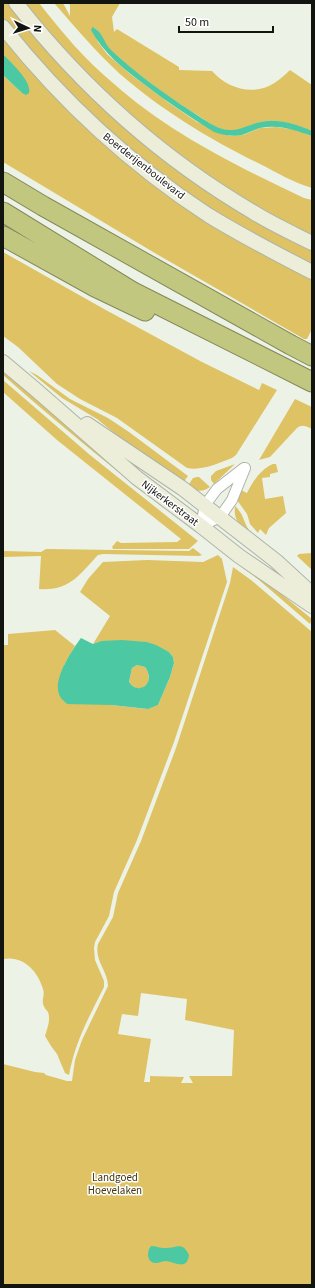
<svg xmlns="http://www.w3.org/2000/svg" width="315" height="1288" font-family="'Source Sans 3',sans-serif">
  <rect width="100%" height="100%" fill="#ecf3e6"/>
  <!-- green -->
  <path fill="#dec264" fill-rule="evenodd" d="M3 3H12L110 111 312 247V268L211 212 95 122 3 22Z
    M20 3H39C61 31 85 60 113 83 169 133 237 166 304 198L312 200V240L247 206 127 117Z
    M54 3H63L70 16V5L68 3H120L112 17 114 32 117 29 179 67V70L212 71C226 87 249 95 269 86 277 82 284 76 290 70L312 85V131C296 125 278 118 261 122 249 125 239 132 226 130 215 128 205 120 196 114 170 98 145 80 122 60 118 56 112 52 108 48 103 41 101 33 95 28H91L98 42 107 54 130 74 169 103 197 122 230 136 243 135 260 128 276 127 297 130 312 136V188C294 183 276 172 260 164 212 141 160 109 120 74 96 52 75 27 54 3Z
    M3 32 119 151 312 275V329L307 339H304L153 252 3 162V75L22 93 20 74 3 54Z
    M3 252 104 309 202 362 259 390 262 383 277 390 236 455 232 458C218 463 203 471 187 468L117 418 80 399 57 384 18 347 3 336Z
    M3 370 165 505 164 508C109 465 55 421 3 375Z
    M29 371 37 375 70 399 108 418 129 432 188 476 182 484 149 461 97 419 62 398Z
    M3 380 90 455 198 541 189 549H113L112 547 117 541 121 543 177 542 181 539 57 440 3 392Z
    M295 399 312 407V429C306 426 302 424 297 428L270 457 259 460Z
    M235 464 214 484 211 480V476L216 471Z
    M273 464H276L278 472 270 474V477L262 478 265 499 283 496 286 513 269 528 266 535 260 529 258 533 250 524 247 514 237 500 241 490 247 493C253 481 261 469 273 464Z
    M197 477H199L210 487C201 493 196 491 187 487L193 478Z
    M235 506C245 515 243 524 252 534 241 525 233 522 235 506Z
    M193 548 202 555 199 556 103 554 98 555C79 575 70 591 39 589L41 556 3 557V551L41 552 46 549 189 551Z
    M312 553V570L297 556 299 554Z
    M218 555 222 559 227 582 174 742 137 840 114 892 109 916 95 942 94 948 95 960 104 981V987C89 1017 75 1042 69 1075L65 1073 57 1054 51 1046 45 1036C47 1029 51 1020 48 1012 46 1010 44 1007 43 1004 42 999 45 994 43 989 38 971 23 955 3 959V645H8V634L55 630 75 646 64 665 111 705 147 709 158 705 170 677 174 663 173 657 169 652 147 642 101 641 93 644 110 616 80 592 88 579 103 562 147 560 203 562Z
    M239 560 312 619 310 624 259 580 236 563Z
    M233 567 251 580 312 632V1285H3V1064L35 1072 44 1073 46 1075 67 1081H72L75 1060 82 1040 108 986C108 971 94 961 98 944L113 917 118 893 141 841 176 748 230 583ZM141 993 187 999 185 1020 234 1030 232 1076H189L193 1083H181L184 1077 150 1076V1082H144L151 1039 118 1034 122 1014 138 1016Z
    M137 665 145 667C157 685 138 696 129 682L132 668Z"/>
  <!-- water -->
  <path fill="#4cc9a3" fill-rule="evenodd" d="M92 27C102 30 104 43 111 50 136 73 163 93 191 111 199 116 207 122 215 126 235 137 248 122 268 121 283 120 298 125 312 131V136C295 130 278 124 260 128 254 130 248 133 242 135 233 137 223 135 214 132 190 117 167 102 145 85 124 69 103 53 91 30Z
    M3 54C11 63 32 81 29 93L26 95 22 93 3 75Z
    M81 638 93 644 101 641 122 640 147 642 156 645 169 652 173 657 174 663 170 677 158 705 148 709 111 705 67 704C64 701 60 698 59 694 53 679 72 650 81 638ZM137 665 145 667C157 684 138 696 129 682L132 668Z
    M151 1246C156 1246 159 1248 164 1248 176 1249 182 1240 189 1255 187 1271 175 1262 166 1261 163 1261 159 1263 156 1263 147 1263 146 1252 151 1246Z"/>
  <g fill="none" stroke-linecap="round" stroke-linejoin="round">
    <!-- street casing -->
    <g stroke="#adb4a8" stroke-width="12">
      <path id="street" d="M201 526 220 517 232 500 245 468
        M201 526 205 505 217 489 244 468"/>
    </g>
    <!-- secondary casing -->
    <g stroke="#adb4a8" stroke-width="16">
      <path id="secondary" d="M16 3C82 87 161 158 253 212 272 224 292 233 312 243
        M3 27C61 100 130 164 208 215 242 236 277 254 312 272
        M3 362 35 389 137 478 201 526 239 556 312 606
        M87 424 182 488 276 561 312 594"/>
    </g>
    <!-- highway casing -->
    <g stroke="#848859" stroke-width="21">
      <path id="highway" d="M3 182 43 206 291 345 312 356
        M3 212 133 292 312 382
        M3 236 95 287 145 311"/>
    </g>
    <!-- street -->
    <use href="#street" stroke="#fff" stroke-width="10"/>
    <!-- secondary -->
    <use href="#secondary" stroke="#edeed9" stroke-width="14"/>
    <!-- highway -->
    <use href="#highway" stroke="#c2c780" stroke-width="19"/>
  </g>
  <g text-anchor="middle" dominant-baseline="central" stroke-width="3" stroke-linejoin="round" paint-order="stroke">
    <!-- street labels -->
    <g font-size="11" fill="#121410" stroke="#fff">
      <text transform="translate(144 166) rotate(38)">Boerderijenboulevard</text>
      <text transform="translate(170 503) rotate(37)">Nijkerkerstraat</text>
    </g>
    <!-- park labels -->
    <g font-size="11" fill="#413509" stroke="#fff">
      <text x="115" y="1177">Landgoed<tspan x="115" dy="13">Hoevelaken</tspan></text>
    </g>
  </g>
  <!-- border -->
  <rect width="315" height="1288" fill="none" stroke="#121410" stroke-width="8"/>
  <!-- north arrow -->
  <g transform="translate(28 28) rotate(94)" stroke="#ffffff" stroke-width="3" paint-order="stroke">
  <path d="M0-3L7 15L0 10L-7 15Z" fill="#121410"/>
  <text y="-6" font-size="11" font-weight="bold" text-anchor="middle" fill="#121410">N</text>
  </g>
  <!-- scale -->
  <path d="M179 26v6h94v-6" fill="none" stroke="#121410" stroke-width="2"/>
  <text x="185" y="26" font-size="12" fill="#121410" stroke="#ffffff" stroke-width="3" paint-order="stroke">50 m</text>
</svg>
